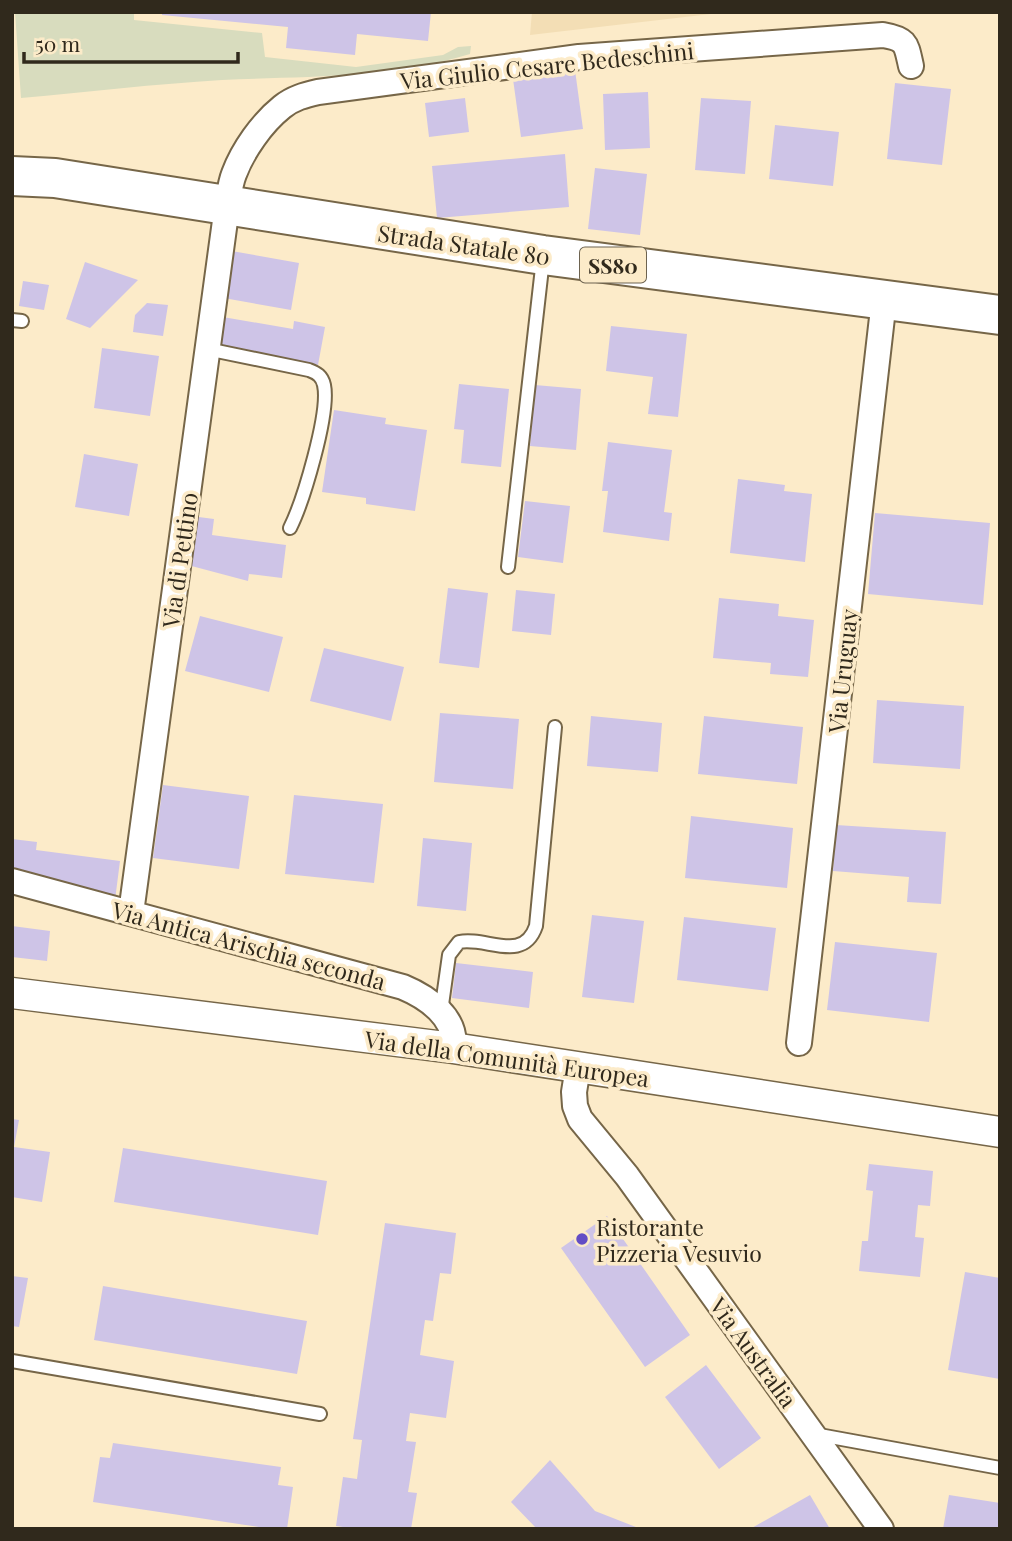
<svg xmlns="http://www.w3.org/2000/svg" width="1012" height="1541" font-family="'Playfair Display',serif">
  <rect width="100%" height="100%" fill="#fcebc9"/>
  <!-- built -->
  <path fill="#f3deb5" d="M532 12H728L530 35Z"/>
  <!-- green -->
  <path fill="#d8dcbe" d="M15 12H134V20L262 33 265 57 356 67 443 55 458 47 471 46 470 54C389 79 306 76 222 80 155 84 88 92 21 98Z"/>
  <!-- building -->
  <path fill="#cec4e7" d="M162 12H431L428 41 357 34 355 55 286 48 288 27 162 15Z
    M575 70 583 129 521 137 513 79Z
    M895 83 951 89 942 165 887 159Z
    M648 92 650 148 605 150 603 94Z
    M465 98 469 132 429 137 425 103Z
    M701 98 751 101 745 174 695 170Z
    M775 125 839 132 833 186 769 179Z
    M565 154 569 207 437 218 432 166Z
    M595 168 647 174 640 235 588 229Z
    M226 250 299 263 291 310 218 297Z
    M85 262 138 280 90 328 66 319Z
    M23 281 49 285 44 310 19 306Z
    M147 303 168 305 163 336 133 332 135 315Z
    M217 316 293 329 294 321 325 327 318 365 212 347Z
    M611 326 687 334 678 417 648 414 653 377 606 371Z
    M102 348 159 356 150 416 94 408Z
    M459 384 509 389 501 467 461 463 464 430 454 429Z
    M535 385 581 389 576 450 530 446Z
    M334 410 386 418 385 424 427 430 415 511 366 504V498L322 492Z
    M608 442 672 450 664 512 672 513 669 541 603 532 608 491H602Z
    M84 454 138 464 129 516 75 507Z
    M738 479 785 485 784 491 812 494 805 562 730 553Z
    M525 501 570 506 563 563 518 557Z
    M875 513 990 523 983 605 868 594Z
    M191 516 214 519 212 535 286 545 282 578 249 574 248 581 184 564Z
    M448 588 488 593 479 668 439 663Z
    M516 590 555 594 551 635 512 631Z
    M719 598 779 604 778 616 814 620 808 677 770 674 771 663 713 658Z
    M200 616 283 637 269 692 185 671Z
    M324 648 404 667 391 721 310 701Z
    M877 700 964 706 960 769 873 763Z
    M440 713 519 719 513 789 434 782Z
    M591 716 662 723 658 772 587 766Z
    M704 716 803 727 797 784 698 774Z
    M163 785 249 796 239 869 153 858Z
    M294 795 383 804 374 883 285 874Z
    M691 816 793 828 787 888 685 878Z
    M836 825 946 832 941 904 907 902 909 877 833 871Z
    M423 838 472 843 466 911 417 906Z
    M12 839 37 842 36 850 120 861 115 900 12 876Z
    M592 915 644 921 634 1003 582 997Z
    M684 917 776 928 768 991 677 980Z
    M12 926 50 931 47 961 12 957Z
    M835 942 937 953 929 1022 827 1010Z
    M456 963 533 972 529 1008 452 998Z
    M12 1119 19 1120 14 1147 50 1152 42 1202 12 1197Z
    M123 1148 327 1181 318 1235 114 1202Z
    M869 1164 933 1171 930 1206 918 1205 915 1237 924 1238 920 1277 859 1271 862 1241H868L873 1191 866 1190Z
    M607 1216 690 1335 645 1367 561 1248Z
    M385 1223 456 1233 451 1274 440 1273 433 1321 425 1320 420 1355 454 1361 446 1418 410 1413 406 1441 416 1442 408 1492 417 1493 411 1529H357L336 1526 343 1477 357 1479 362 1440 353 1439Z
    M965 1272 1000 1278V1379L948 1370Z
    M12 1276 28 1278 19 1327 12 1326Z
    M103 1286 307 1321 297 1374 94 1340Z
    M706 1365 761 1438 719 1469 665 1397Z
    M113 1443 281 1467 278 1485 293 1487 287 1529H272L93 1502 100 1457 110 1458Z
    M550 1460 595 1511 641 1529H537L511 1502Z
    M810 1495 830 1529H750Z
    M949 1495 1000 1503V1529H943Z"/>
  <g fill="none" stroke-linecap="round" stroke-linejoin="round">
    <!-- service casing -->
    <g stroke="#766648" stroke-width="16">
      <path id="service" d="M12 320 22 321
        M207 349 309 370C317 373 322 376 324 385 330 413 303 502 290 528
        M508 567 543 259
        M441 1012 449 955 459 942C486 936 523 964 536 926L555 727
        M12 1361 320 1414
        M814 1434 1000 1468"/>
    </g>
    <!-- minor casing -->
    <g stroke="#766648" stroke-width="28">
      <path id="minor" d="M12 881 403 987C427 997 458 1018 453 1048
        M131 913 227 206C229 196 230 184 234 174 243 150 262 123 282 107 293 98 305 95 318 92L579 57 883 35C907 39 906 44 911 66
        M799 1043 884 300
        M578 1067 574 1092 575 1106 580 1119 627 1176 881 1529"/>
    </g>
    <!-- tertiary casing -->
    <g stroke="#766648" stroke-width="33">
      <path id="tertiary" d="M12 993 453 1048 1000 1132"/>
    </g>
    <!-- primary casing -->
    <g stroke="#766648" stroke-width="42">
      <path id="primary" d="M12 176 55 178 543 255 1000 315"/>
    </g>
    <!-- service -->
    <use href="#service" stroke="#fff" stroke-width="12"/>
    <!-- minor -->
    <use href="#minor" stroke="#fff" stroke-width="24"/>
    <!-- tertiary -->
    <use href="#tertiary" stroke="#fff" stroke-width="30"/>
    <!-- primary -->
    <use href="#primary" stroke="#fff" stroke-width="38"/>
  </g>
  <!-- markers -->
  <circle fill="#634dc5" stroke="#fcebc9" stroke-width="2.5" cx="582" cy="1239" r="7"/>
  <g text-anchor="middle" dominant-baseline="central" stroke-width="7" stroke-linejoin="round" paint-order="stroke">
    <!-- shield labels -->
    <rect fill="#fcebc9" stroke="#6d6350" stroke-width="2" x="580" y="247.5" width="66" height="35" rx="5"/>
    <g font-size="21" font-weight="bold" fill="#30291c">
      <text x="613" y="265">SS80</text>
    </g>
    <!-- street labels -->
    <g font-size="23" fill="#30291c" stroke="#fcebc9">
      <text transform="translate(547 65) rotate(-6)">Via Giulio Cesare Bedeschini</text>
      <text transform="translate(464 244) rotate(8)">Strada Statale 80</text>
      <text transform="translate(179 560) rotate(-82)">Via di Pettino</text>
      <text transform="translate(842 671) rotate(-84)">Via Uruguay</text>
      <text transform="translate(249 945) rotate(15)">Via Antica Arischia seconda</text>
      <text transform="translate(507 1058) rotate(8)">Via della Comunità Europea</text>
      <text transform="translate(754 1352) rotate(54)">Via Australia</text>
    </g>
    <!-- poi labels -->
    <g font-size="23" fill="#30291c" stroke="#fcebc9" text-anchor="start">
      <text x="596" y="1226">Ristorante<tspan x="596" dy="26">Pizzeria Vesuvio</tspan></text>
    </g>
  </g>
  <!-- border -->
  <rect width="1012" height="1541" fill="none" stroke="#30291c" stroke-width="28"/>
  <!-- scale -->
  <path d="M24 52v10h214v-10" fill="none" stroke="#30291c" stroke-width="3.5"/>
  <text x="35" y="52" font-size="21" fill="#30291c" stroke="#fcebc9" stroke-width="5" paint-order="stroke">50 m</text>
</svg>
